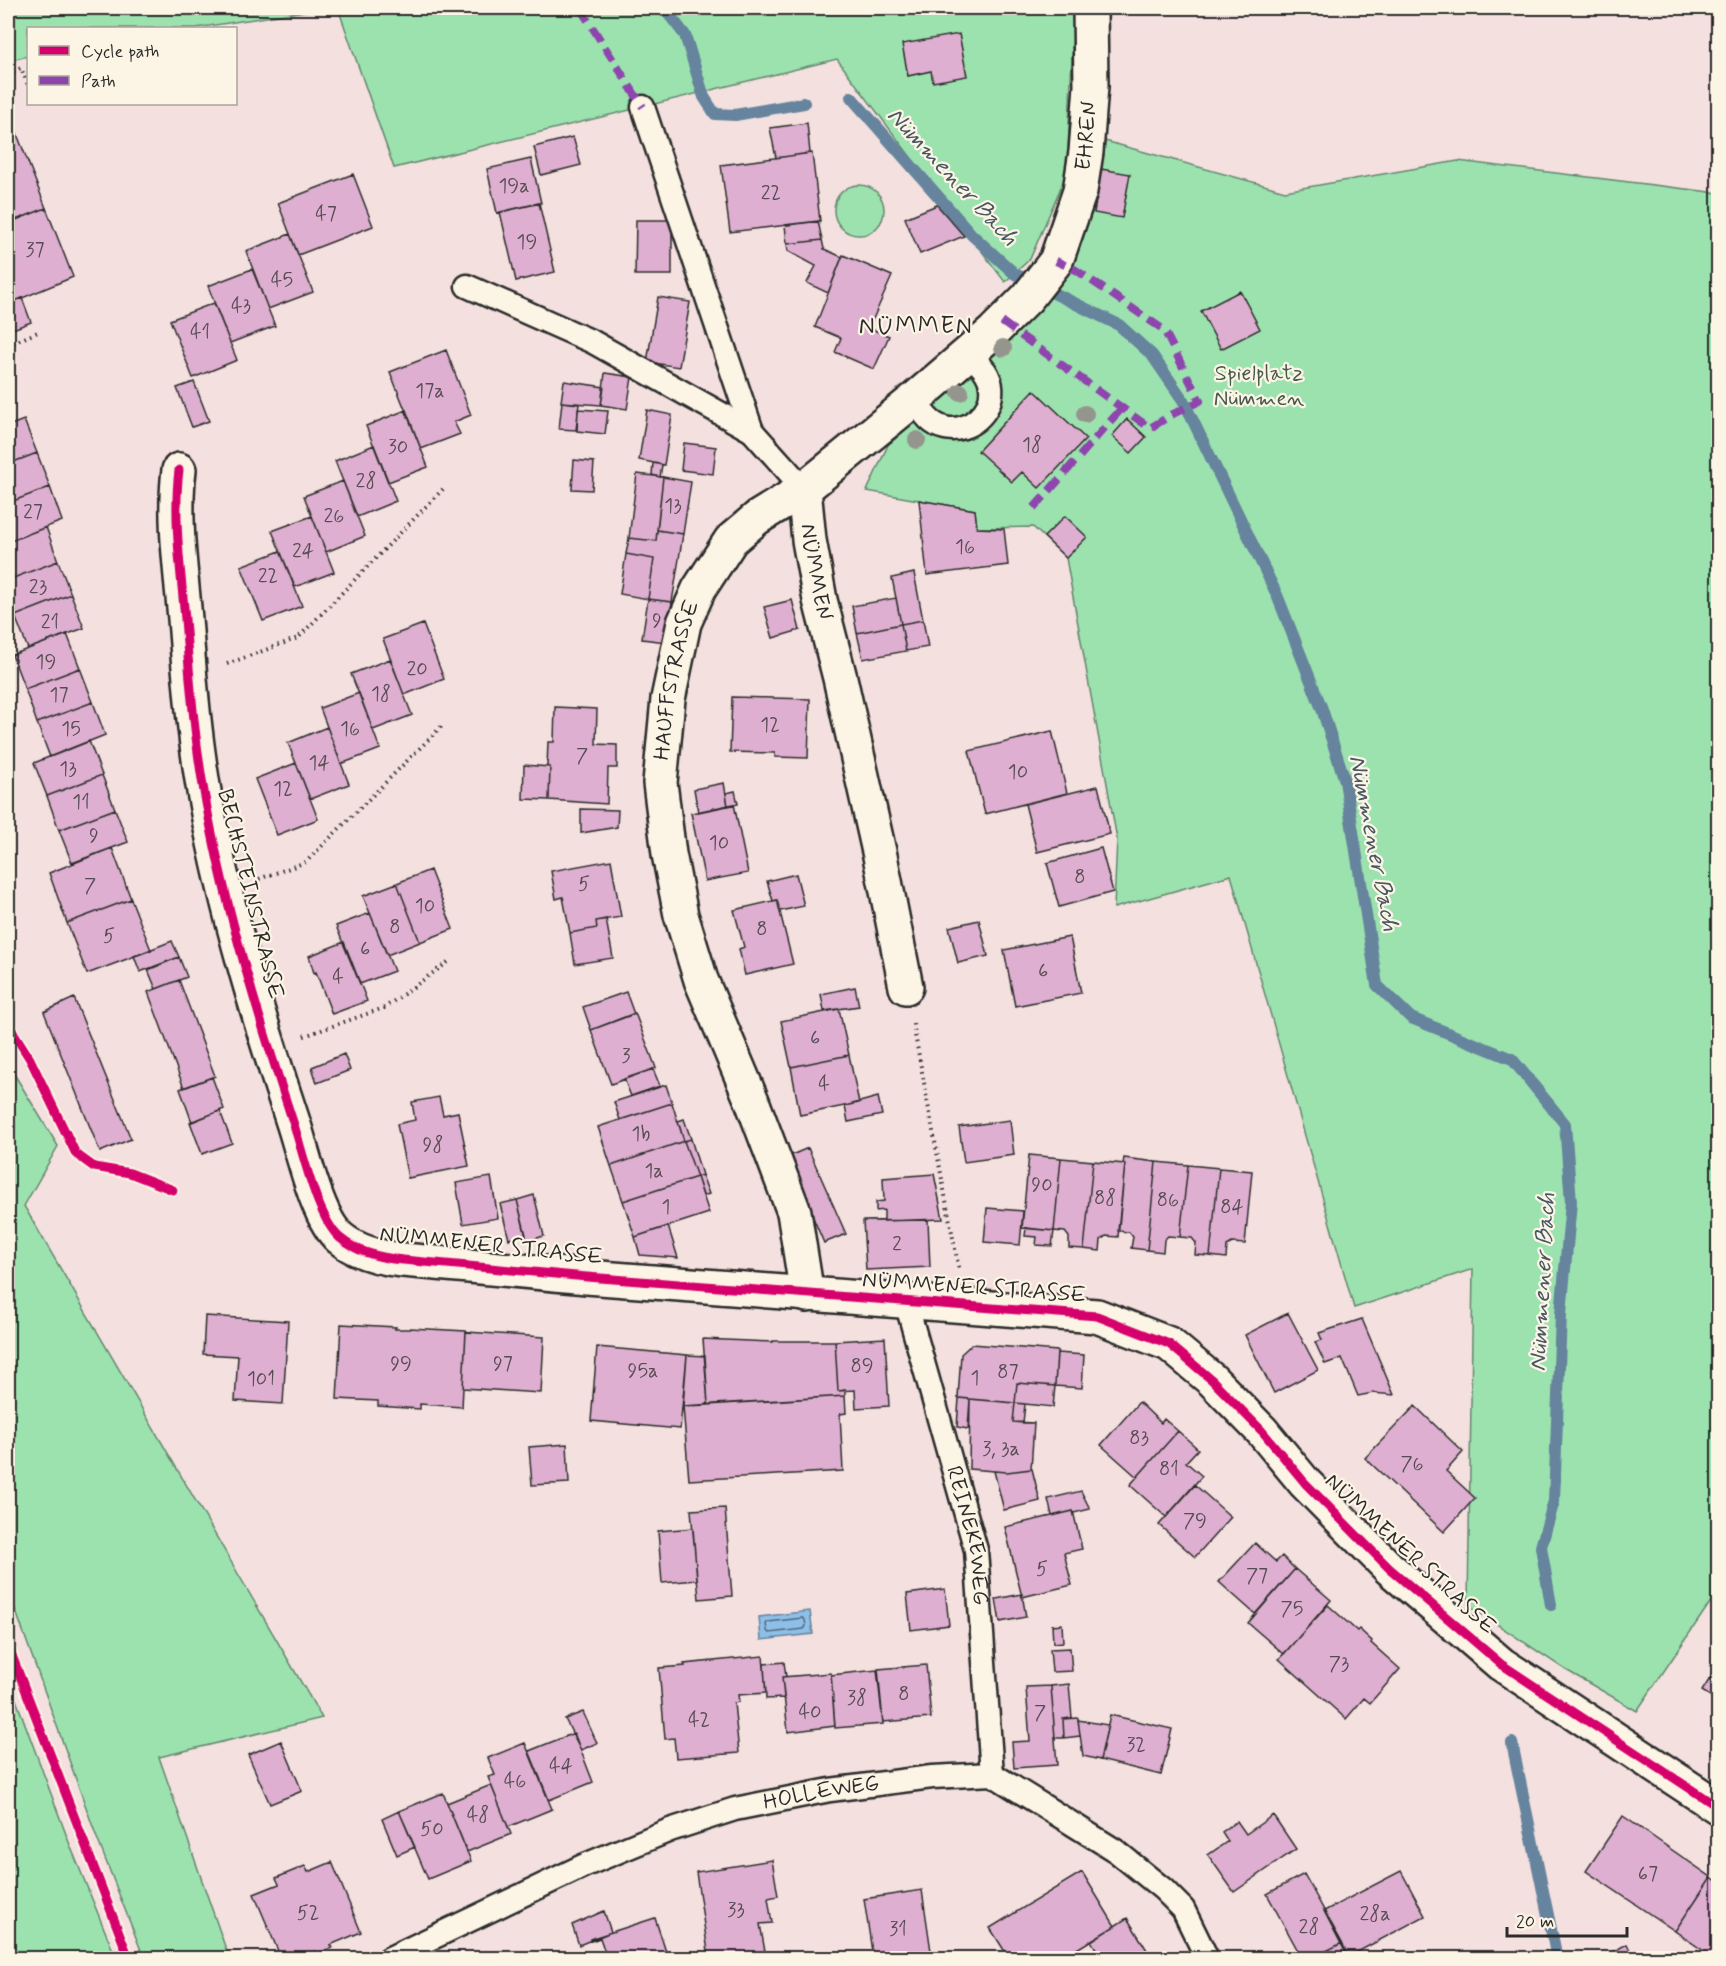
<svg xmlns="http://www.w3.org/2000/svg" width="1726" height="1966" font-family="Mynerve,sans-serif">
  <rect width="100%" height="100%" fill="#f3e0df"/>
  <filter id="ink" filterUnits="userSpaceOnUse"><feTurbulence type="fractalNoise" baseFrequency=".0167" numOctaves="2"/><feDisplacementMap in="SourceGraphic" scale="12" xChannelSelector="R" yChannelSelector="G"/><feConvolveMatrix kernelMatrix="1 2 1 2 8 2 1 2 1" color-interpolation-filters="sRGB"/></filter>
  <g filter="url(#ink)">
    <!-- green -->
    <path fill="#9ce2af" stroke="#64866d" stroke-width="1.5" d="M8 8H324L196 28H28V56L8 61Z
      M338 8H1074L1067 173 1030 259 1005 282 837 59 394 168Z
      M1105 141 1285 191 1458 161 1718 193V1591L1637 1711 1566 1670 1468 1605 1473 1269 1354 1308 1231 875 1114 908 1117 839 1066 558 1033 527 977 528 975 510 867 491 888 445 991 354 1075 251 1089 219Z
      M834 210a25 25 0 1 1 50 0a25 25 0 1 1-50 0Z
      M8 1064 58 1146 24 1206 322 1718 159 1757 229 1958H144L97 1838 8 1589Z
      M8 1678 70 1845 116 1958H8Z"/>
    <!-- water -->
    <path fill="#8dbfe9" stroke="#66849d" stroke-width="1.5" d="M810 1611 813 1634 761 1640 759 1617Z"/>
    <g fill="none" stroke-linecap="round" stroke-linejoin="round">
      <!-- shore -->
      <path stroke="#526677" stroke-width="1.5" d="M803 1618 805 1620 806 1626 804 1629 769 1633 767 1631 766 1624 768 1622Z"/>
      <!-- stream -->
      <path stroke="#66849d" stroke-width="12" d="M664 8 685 35 704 97 715 114 735 115 804 103
        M851 97 972 235 1015 274 1119 325 1152 355 1183 400 1277 595 1322 709 1345 781 1377 985 1411 1018 1512 1059 1565 1124 1571 1202 1561 1314 1554 1501 1541 1547 1551 1605
        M1512 1743 1557 1958"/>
    </g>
    <!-- building -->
    <path fill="#deafd0" stroke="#2b2b2b" stroke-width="1.5" d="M959 34 967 76 933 82 931 71 908 76 902 44Z
      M8 111 46 208 16 220 8 200Z
      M807 123 810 153 776 158 770 128Z
      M573 137 581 165 541 175 534 147Z
      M812 153 820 221 730 232 721 165Z
      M531 159 541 203 497 213 487 169Z
      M1101 169 1130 174 1122 218 1094 213Z
      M353 174 373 226 298 255 278 203Z
      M539 203 555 272 516 281 500 212Z
      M937 205 964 236 920 254 905 218Z
      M46 208 73 277 8 304V222V223Z
      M636 220H672V275H635Z
      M818 221 822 240 787 244 785 225Z
      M290 234 313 292 268 309 246 251Z
      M822 240 824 249 842 257 828 293 807 283 816 266 788 251 787 244Z
      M843 255 892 276 869 328 889 336 874 369 835 352 841 338 815 327Z
      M252 269 275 326 230 343 208 286Z
      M1240 291 1260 329 1221 349 1201 311Z
      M658 297 690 302 679 367 647 362Z
      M22 298 31 322 8 331V304Z
      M214 303 237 360 193 378 170 320Z
      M446 350 471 415 454 422 460 434 421 449 390 372Z
      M605 373 632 377 627 409 601 405Z
      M564 381 604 387 601 405 561 402Z
      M194 382 209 421 192 427 177 388Z
      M1034 390 1086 439 1039 488 1022 472 1012 482 978 451Z
      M562 402 579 404 576 430 559 429Z
      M578 409 608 411 605 434 577 431Z
      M406 410 428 467 388 482 366 426Z
      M647 410 672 415 664 465 639 460Z
      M1127 419 1146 437 1131 453 1112 436Z
      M24 420 37 453 8 464V426Z
      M684 443 716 447 713 474 681 470Z
      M374 445 396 501 357 517 335 461Z
      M37 453 50 487 8 503V464Z
      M574 460 594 462 592 490 572 489Z
      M653 463 662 465 660 477 652 475Z
      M637 474 663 477 656 541 629 538Z
      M663 477 691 482 683 534 657 530Z
      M343 481 365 536 326 552 304 496Z
      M50 487 62 521 8 542V503Z
      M919 500 975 510 977 528 1004 529 1008 565 927 575Z
      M312 516 334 572 295 587 272 531Z
      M1065 516 1087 537 1066 558 1044 537Z
      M46 527 58 561 8 580V542Z
      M657 530 683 534 672 602 648 599 654 559 626 554 629 538 656 541Z
      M280 551 302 606 263 621 241 566Z
      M626 554 654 559 648 599 620 594Z
      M58 561 71 594 15 616 8 596V580Z
      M914 573 923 620 901 624 892 578Z
      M71 594 84 628 28 649 15 616Z
      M896 598 901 624 857 633 852 606Z
      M648 599 672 602 666 642 642 639Z
      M792 600 800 630 773 638 764 607Z
      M923 620 928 647 906 651 901 624Z
      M423 624 444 679 404 695 383 639Z
      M901 624 906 651 863 659 857 633Z
      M67 634 80 668 25 689 12 655Z
      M390 659 412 715 373 730 351 674Z
      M80 668 93 702 37 723 25 689Z
      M359 693 380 749 341 764 320 708Z
      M732 697 810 699 808 758 775 757V753L730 752Z
      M93 702 105 735 50 757 37 723Z
      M555 707 597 709 596 744 617 745V768H608L607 804 549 800 550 767H547L548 742H554Z
      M327 727 349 784 310 799 288 743Z
      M1052 731 1067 793 985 814 969 751Z
      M89 741 102 775 47 796 34 763Z
      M296 763 318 819 277 835 255 779Z
      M524 765 550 767 549 800 523 799Z
      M102 775 115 809 59 830 47 796Z
      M724 783 728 806 698 812 694 789Z
      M1098 786 1110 834 1037 852 1025 804Z
      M735 791 738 804 728 806 726 793Z
      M734 804 748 873 705 881 691 813Z
      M115 809 128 842 72 863 59 830Z
      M581 809 618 810 617 827 581 833Z
      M112 848 131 899 67 923 49 873Z
      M1101 848 1113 892 1059 907 1047 863Z
      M611 860 621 917 596 921 597 928 570 933 563 897 556 899 551 871Z
      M430 870 453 929 420 942 397 883Z
      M796 874 804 906 780 911 777 900 773 901 767 881Z
      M397 883 420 942 387 955 363 896Z
      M131 899 151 950 87 974 67 923Z
      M777 900 793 964 745 975 739 949 744 947 734 910Z
      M370 913 394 971 360 984 336 926Z
      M606 919 613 958 575 964 570 933 597 928 596 921Z
      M979 920 988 956 958 963 949 927Z
      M1070 937 1081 993 1015 1006 1004 950Z
      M172 941 179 957 140 972 134 956Z
      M344 942 367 1001 332 1014 316 972 314 973 309 956Z
      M179 957 187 977 156 989 148 970Z
      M179 980 215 1076 184 1088 148 992Z
      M855 987 859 1006 824 1011 821 994Z
      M626 992 634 1014 591 1030 583 1007Z
      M74 998 131 1139 100 1152 44 1012Z
      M839 1009 849 1055 791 1067 781 1021Z
      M635 1013 656 1068 611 1084 591 1030Z
      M344 1054 350 1070 317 1083 312 1067Z
      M849 1055 859 1103 800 1115 791 1067Z
      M653 1069 660 1086 631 1096 624 1079Z
      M212 1077 224 1109 192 1122 180 1089Z
      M666 1085 672 1103 620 1120 614 1102Z
      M439 1097 443 1115 458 1112 469 1166 408 1178 397 1124 415 1120 412 1102Z
      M878 1097 882 1115 848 1122 845 1106Z
      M672 1103 684 1141 611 1166 598 1127Z
      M220 1111 232 1143 202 1154 190 1122Z
      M684 1119 691 1139 684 1141 678 1121Z
      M1010 1120 1014 1155 964 1162 959 1127Z
      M691 1139 702 1175 697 1177 684 1141Z
      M684 1141 697 1177 623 1201 611 1166Z
      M808 1148 846 1234 824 1243 787 1157Z
      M1029 1155 1061 1158 1054 1231 1022 1228Z
      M1061 1158 1093 1161 1084 1249 1069 1248V1237L1065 1232 1054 1231Z
      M1124 1158 1156 1162 1147 1250 1131 1248 1133 1237 1129 1232 1118 1231 1125 1164H1123Z
      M1093 1161 1125 1164 1118 1237 1106 1236 1101 1240 1100 1251 1084 1249Z
      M1156 1162 1188 1165 1180 1237 1168 1236 1164 1240 1163 1252 1147 1250Z
      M1188 1165 1219 1168 1210 1256 1195 1255 1196 1243 1192 1238 1180 1237Z
      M1219 1168 1252 1171 1245 1244 1232 1243 1227 1246 1226 1258 1210 1256Z
      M934 1174 943 1219 884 1221V1210L876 1211V1202L884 1201 883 1178Z
      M702 1175 709 1194 703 1196 697 1177Z
      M491 1177 498 1218 463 1224 456 1183Z
      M697 1177 709 1213 635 1237 623 1201Z
      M534 1195 544 1236 527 1241 517 1200Z
      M517 1200 526 1235 509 1239 500 1204Z
      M987 1208 1023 1211 1020 1245 984 1242Z
      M928 1220 930 1267 866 1270 863 1221Z
      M668 1226 678 1258 640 1255 635 1237Z
      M1026 1228 1054 1231 1052 1246 1036 1245 1037 1237 1025 1236Z
      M1288 1313 1318 1370 1274 1393 1245 1335Z
      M205 1316 288 1321 283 1404 235 1401 238 1356 203 1354Z
      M1362 1319 1394 1395 1373 1393 1358 1396 1342 1358 1325 1364 1315 1342 1322 1340 1319 1333Z
      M341 1324 396 1327 395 1329H410V1328L466 1331 462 1407 420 1404V1409L378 1406V1401L337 1399Z
      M466 1332 544 1337 541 1393 463 1388Z
      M885 1338 889 1406 856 1408 855 1390 838 1391 835 1341Z
      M703 1339 773 1342V1341H835L838 1391 845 1390V1396L708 1405Z
      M972 1344 1057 1351 1055 1386 1017 1383 1015 1403 958 1398 961 1354Z
      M597 1347 687 1355 680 1429 591 1421Z
      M1057 1353 1084 1355 1082 1388 1055 1386Z
      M687 1355 705 1356 708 1405 683 1406Z
      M1017 1383 1055 1386 1053 1407 1015 1403Z
      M845 1396 846 1413 840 1414 843 1471 689 1480 683 1406Z
      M959 1398 970 1399 968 1429 957 1427Z
      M970 1399 1015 1403 1013 1422 1034 1423 1031 1469 1007 1472 969 1469Z
      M1139 1402 1161 1423 1164 1419 1178 1431 1137 1477 1101 1445Z
      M1015 1403 1025 1404 1023 1423 1013 1422Z
      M1415 1406 1463 1452 1446 1471 1475 1498 1444 1532 1365 1458Z
      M1178 1431 1198 1449 1186 1462 1202 1476 1166 1517 1130 1485Z
      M567 1444 569 1483 532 1485 529 1447Z
      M1032 1469 1040 1501 1004 1510 994 1471 1007 1472Z
      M1195 1485 1231 1517 1195 1557 1159 1525Z
      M1081 1491 1090 1509 1074 1513 1073 1511 1052 1516 1048 1499Z
      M725 1508 732 1596 699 1599 691 1510Z
      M1073 1511 1082 1549 1064 1553 1072 1585 1022 1597 1005 1527Z
      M693 1528 697 1580 662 1583 658 1531Z
      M1255 1543 1276 1562 1282 1556 1295 1569 1255 1614 1219 1582Z
      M1295 1569 1331 1600 1284 1654 1248 1623Z
      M945 1589 949 1625 911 1630 907 1594Z
      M1022 1594 1026 1617 1000 1622 996 1599Z
      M1328 1605 1357 1631 1359 1629 1372 1641 1371 1643 1400 1669 1370 1703 1364 1698 1346 1719 1279 1659Z
      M1062 1624 1063 1642 1053 1643 1052 1625Z
      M1070 1648 1072 1671 1052 1672 1050 1649Z
      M763 1656 766 1693 738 1695 739 1702 734 1703 739 1753 676 1758 674 1738 665 1739 659 1668 685 1666 684 1664Z
      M784 1662 786 1677H782L784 1698 766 1699 764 1664Z
      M926 1665 931 1718 883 1722 878 1669Z
      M1718 1666V1701L1702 1691Z
      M877 1670 883 1724 835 1728 831 1675Z
      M831 1673 835 1726 788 1732 782 1677Z
      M1069 1684 1072 1718 1063 1719 1064 1738H1055L1051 1686Z
      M1051 1686 1057 1765 1014 1768 1012 1742 1030 1741 1026 1687Z
      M583 1712 597 1743 581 1750 565 1719Z
      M1110 1715 1172 1729 1161 1775 1100 1760Z
      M1078 1718 1080 1736 1064 1738 1063 1719Z
      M1078 1720 1108 1725 1100 1760 1083 1756Z
      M574 1733 593 1782 549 1800 529 1751Z
      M281 1741 302 1791 270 1804 248 1755Z
      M525 1743 552 1809 508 1827 488 1777 495 1775 488 1758Z
      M491 1785 511 1834 467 1852 447 1803Z
      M443 1793 471 1861 428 1879 399 1811Z
      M399 1811 415 1847 397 1855 382 1819Z
      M1273 1815 1296 1849 1234 1892 1208 1855 1228 1841 1222 1832 1237 1821 1246 1834Z
      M1623 1816 1711 1877 1675 1931 1586 1871Z
      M772 1860 778 1896 768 1898 772 1923 760 1924 766 1957 709 1958 696 1872Z
      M332 1862 361 1932 330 1945 332 1948 316 1954 315 1951 298 1958H281L254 1894 279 1884 276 1878 305 1866 308 1872Z
      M1401 1871 1425 1916 1348 1957 1324 1911Z
      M1082 1872 1115 1926 1062 1958H1038L1034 1952 1023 1958H1009L990 1928Z
      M1304 1874 1342 1943 1313 1958H1302L1267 1894Z
      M1711 1877 1718 1882V1958H1714L1675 1931Z
      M922 1890 932 1958H873L864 1899Z
      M604 1911 611 1932 579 1945 572 1925Z
      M655 1918 668 1958H607L600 1938 591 1941 590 1939Z
      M1127 1918 1147 1950 1132 1958H1102L1091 1941Z
      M1342 1943 1349 1958H1325L1322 1953Z
      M1627 1944 1634 1958H1601Z"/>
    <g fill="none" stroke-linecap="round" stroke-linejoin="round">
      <!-- service casing -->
      <g stroke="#2b2b2b" stroke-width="27">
        <g id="service">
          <path d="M643 107 752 431"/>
          <path d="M467 286 593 342 752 431 804 489"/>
          <path d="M916 398C944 472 1034 395 967 355"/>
          <path id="s1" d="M906 1302 976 1550 992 1774"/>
          <path id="s2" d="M390 1958 583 1866 670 1830 735 1809 830 1790 932 1777 992 1774 1116 1851 1163 1889 1183 1909 1207 1958"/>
        </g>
      </g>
      <!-- minor casing -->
      <g stroke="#2b2b2b" stroke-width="38">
        <g id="minor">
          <path d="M179 470C173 519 181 571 185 619 190 682 195 746 207 808 227 914 259 1019 293 1122 303 1152 317 1218 340 1238 358 1253 381 1258 403 1260L587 1277 1097 1316 1169 1344 1212 1380 1262 1431 1305 1483 1389 1568 1501 1664 1718 1807"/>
          <path id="s3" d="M804 489 809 540 820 600 840 678 880 856 906 987"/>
          <path id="s4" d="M807 1295 794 1212 752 1101 701 980 681 915 669 854 660 783 668 699 684 623 699 589 731 540 757 518 804 489 916 398 993 332 1027 298 1056 261 1080 191 1086 152 1091 86 1090 8"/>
        </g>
      </g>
      <!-- path -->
      <path stroke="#2b2b2b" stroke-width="4" stroke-dasharray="1.5 4.5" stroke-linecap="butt" d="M8 74 21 68 28 85
        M8 345 40 331
        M227 664 298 638 444 488
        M259 879 306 862 443 725
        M913 1024 959 1270
        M304 1036 384 1008 451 960"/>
      <!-- service -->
      <use href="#service" stroke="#fcf5e5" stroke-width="22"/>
      <!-- minor -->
      <use href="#minor" stroke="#fcf5e5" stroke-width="33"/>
      <!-- quiet -->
      <path stroke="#8e44ad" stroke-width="8" stroke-dasharray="15 8" stroke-linecap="butt" d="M580 8 643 107
        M1002 322 1150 428 1173 414 1200 401 1164 330 1076 270 1056 261
        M1034 508 1123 407"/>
      <!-- cycleway casing -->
      <g stroke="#fcf5e5" stroke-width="13">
        <path id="cycleway" d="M179 470C173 519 181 571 185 619 190 682 195 746 207 808 227 914 259 1019 293 1122 303 1152 317 1218 340 1238 358 1253 381 1258 403 1260L587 1277 1097 1316 1169 1344 1212 1380 1262 1431 1305 1483 1389 1568 1501 1664 1718 1807
          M8 1024 30 1059 76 1154 94 1167 130 1173 173 1190
          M8 1645 129 1958"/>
      </g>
      <!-- cycleway -->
      <use href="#cycleway" stroke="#d6006c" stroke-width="9"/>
    </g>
    <!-- trees -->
    <g fill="#94968e">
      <circle cx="1003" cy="348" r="9"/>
      <circle cx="960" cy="392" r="9"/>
      <circle cx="1085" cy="414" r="9"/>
      <circle cx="917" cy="440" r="9"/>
    </g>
  </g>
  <g text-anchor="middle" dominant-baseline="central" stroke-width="4.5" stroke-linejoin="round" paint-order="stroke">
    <!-- number labels -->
    <g font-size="20" fill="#584c54">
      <text x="514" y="186">19a</text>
      <text x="771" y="193">22</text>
      <text x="326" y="214">47</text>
      <text x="527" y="242">19</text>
      <text x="35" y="250">37</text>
      <text x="282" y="280">45</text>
      <text x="241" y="306">43</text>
      <text x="200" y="332">41</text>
      <text x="430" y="391">17a</text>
      <text x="1032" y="445">18</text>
      <text x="398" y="447">30</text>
      <text x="366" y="481">28</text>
      <text x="673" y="506">13</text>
      <text x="33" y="512">27</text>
      <text x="334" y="516">26</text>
      <text x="965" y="547">16</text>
      <text x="303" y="551">24</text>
      <text x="268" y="576">22</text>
      <text x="38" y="587">23</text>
      <text x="657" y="621">9</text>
      <text x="50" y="622">21</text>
      <text x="46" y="662">19</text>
      <text x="417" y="669">20</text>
      <text x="381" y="694">18</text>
      <text x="59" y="695">17</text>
      <text x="770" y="725">12</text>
      <text x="71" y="729">15</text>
      <text x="350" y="729">16</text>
      <text x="582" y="756">7</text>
      <text x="319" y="763">14</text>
      <text x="68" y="769">13</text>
      <text x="1018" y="772">10</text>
      <text x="283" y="789">12</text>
      <text x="81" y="802">11</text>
      <text x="94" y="836">9</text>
      <text x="719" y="843">10</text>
      <text x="1080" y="877">8</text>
      <text x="584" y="884">5</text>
      <text x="90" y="886">7</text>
      <text x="425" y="906">10</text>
      <text x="395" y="927">8</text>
      <text x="762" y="929">8</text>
      <text x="109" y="936">5</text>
      <text x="365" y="949">6</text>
      <text x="1043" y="971">6</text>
      <text x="338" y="977">4</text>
      <text x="815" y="1038">6</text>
      <text x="626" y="1056">3</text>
      <text x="824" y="1084">4</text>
      <text x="641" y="1134">1b</text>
      <text x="433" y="1145">98</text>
      <text x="654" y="1171">1a</text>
      <text x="1042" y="1185">90</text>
      <text x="1105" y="1198">88</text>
      <text x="1168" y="1200">86</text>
      <text x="666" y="1207">1</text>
      <text x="1232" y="1207">84</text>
      <text x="897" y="1244">2</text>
      <text x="401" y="1364">99</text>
      <text x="503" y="1364">97</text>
      <text x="862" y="1366">89</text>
      <text x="643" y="1371">95a</text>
      <text x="1008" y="1372">87</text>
      <text x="975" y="1378">1</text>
      <text x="261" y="1379">101</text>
      <text x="1139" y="1438">83</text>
      <text x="1001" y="1449">3, 3a</text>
      <text x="1412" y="1464">76</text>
      <text x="1169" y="1469">81</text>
      <text x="1195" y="1521">79</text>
      <text x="1042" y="1569">5</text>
      <text x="1257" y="1576">77</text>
      <text x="1292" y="1609">75</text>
      <text x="1339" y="1664">73</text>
      <text x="904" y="1694">8</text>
      <text x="857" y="1698">38</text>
      <text x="810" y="1712">40</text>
      <text x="1040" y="1713">7</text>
      <text x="699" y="1720">42</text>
      <text x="1136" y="1745">32</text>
      <text x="561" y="1766">44</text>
      <text x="515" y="1781">46</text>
      <text x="478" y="1815">48</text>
      <text x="432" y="1829">50</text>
      <text x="1648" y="1874">67</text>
      <text x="736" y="1910">33</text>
      <text x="308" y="1913">52</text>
      <text x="1375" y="1914">28a</text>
      <text x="1309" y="1927">28</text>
      <text x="898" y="1929">31</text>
    </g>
    <!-- street labels -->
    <g font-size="22" fill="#2b2b2b" stroke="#fcf5e5">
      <text stroke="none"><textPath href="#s4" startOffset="1353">EHREN</textPath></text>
      <text stroke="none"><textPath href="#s3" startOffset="84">NÜMMEN</textPath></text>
      <text stroke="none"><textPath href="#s4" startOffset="640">HAUFFSTRASSE</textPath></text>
      <text transform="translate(250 894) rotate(76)">BECHSTEINSTRASSE</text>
      <text transform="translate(491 1246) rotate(6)">NÜMMENER STRASSE</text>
      <text transform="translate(974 1288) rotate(4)">NÜMMENER STRASSE</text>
      <text stroke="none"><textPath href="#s1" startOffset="242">REINEKEWEG</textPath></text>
      <text transform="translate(1410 1554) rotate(43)">NÜMMENER STRASSE</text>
      <text stroke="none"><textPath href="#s2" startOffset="464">HOLLEWEG</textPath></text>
    </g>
    <!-- park labels -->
    <g font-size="22" fill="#47594c" stroke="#fcf5e5">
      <text x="1259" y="374">Spielplatz<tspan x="1259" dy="25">Nümmen</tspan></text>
    </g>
    <!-- water labels -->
    <g font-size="24" font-style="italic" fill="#485764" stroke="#fcf5e5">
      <text transform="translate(952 177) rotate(47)">Nümmener Bach</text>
      <text transform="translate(1373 843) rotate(79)">Nümmener Bach</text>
      <text transform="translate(1543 1282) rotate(-87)">Nümmener Bach</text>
    </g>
    <!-- neighbourhood labels -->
    <g font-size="24" letter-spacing="1.5" fill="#2b2b2b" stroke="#fcf5e5">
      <text x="916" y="326">NÜMMEN</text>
    </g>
  </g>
  <!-- margin -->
  <rect width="1726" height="1966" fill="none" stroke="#fcf5e5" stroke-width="30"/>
  <rect x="15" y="15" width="1696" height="1936" fill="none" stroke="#2b2b2b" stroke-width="2" filter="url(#ink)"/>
  <!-- legend -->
  <rect x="27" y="27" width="210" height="78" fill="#fcf5e5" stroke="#a8a49b" stroke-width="1.5"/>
  <rect x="39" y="46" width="30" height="9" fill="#d6006c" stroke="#a8a49b" stroke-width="1.5"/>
  <text x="81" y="57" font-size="18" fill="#2b2b2b">Cycle path</text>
  <rect x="39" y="76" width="30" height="9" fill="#8e44ad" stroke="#a8a49b" stroke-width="1.5"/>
  <text x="81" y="87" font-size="18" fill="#2b2b2b">Path</text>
  <!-- scale -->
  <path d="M1507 1927v9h120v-9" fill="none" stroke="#2b2b2b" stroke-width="3"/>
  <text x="1516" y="1927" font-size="18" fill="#2b2b2b" stroke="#fcf5e5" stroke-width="4.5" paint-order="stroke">20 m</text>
</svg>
